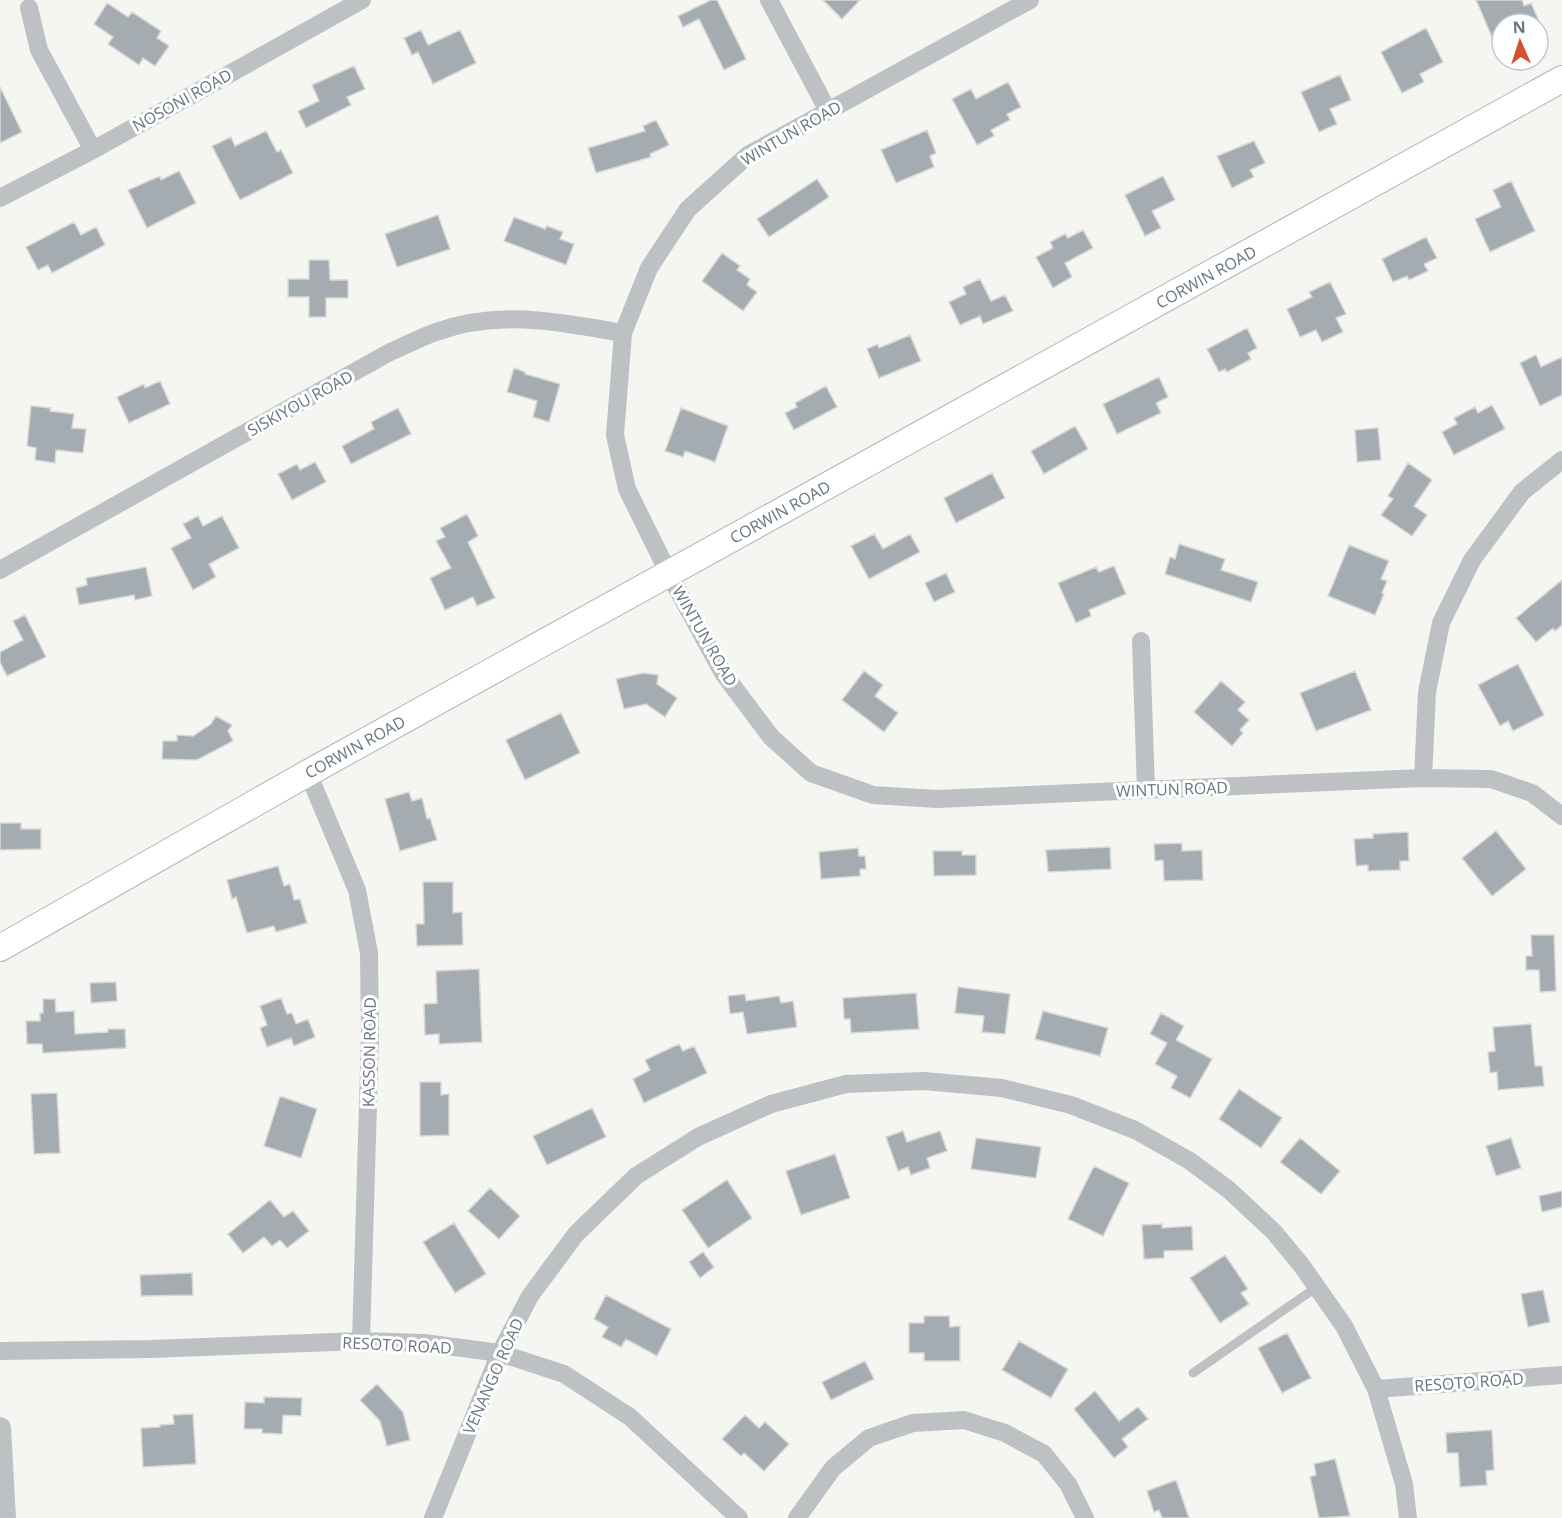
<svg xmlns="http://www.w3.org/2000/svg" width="1562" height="1518" font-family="'Open Sans',sans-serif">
  <rect width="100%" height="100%" fill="#f5f5f2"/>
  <!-- building -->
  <path fill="#a5acb1" stroke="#d7d7d5" stroke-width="1.5" d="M711 0H717L746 59 724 70 699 19 683 27 678 16Z
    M823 0H860L842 19Z
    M1476 0H1522L1524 6 1531 3 1539 21 1532 24H1502V60Z
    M107 3 128 17 132 12 161 31 157 38 169 46 155 66 143 58 139 65 108 44 113 37 94 24Z
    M1426 28 1443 62 1420 74 1424 82 1402 93 1381 52Z
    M421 30 428 45 460 30 476 63 433 84 418 52 412 55 404 38Z
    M354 66 365 89 347 97 351 105 306 128 298 111 319 101 312 85Z
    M1340 75 1351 100 1330 109 1337 124 1319 132 1301 92Z
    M1008 82 1021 107 1007 114 1010 120 991 130 994 136 977 145 952 99 971 89 976 99Z
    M0 87 22 132 0 143Z
    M656 120 669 145 650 154 651 157 596 173 588 148 645 131 643 126Z
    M927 130 936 153 930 156 934 167 896 183 881 150Z
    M266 131 277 152 281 150 293 173 240 200 212 146 231 137 235 146Z
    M1254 141 1265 163 1250 170 1254 177 1232 188 1217 156Z
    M179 171 196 203 147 228 128 190 160 176 161 180Z
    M1163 176 1175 200 1152 211 1161 228 1145 236 1125 195Z
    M817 179 829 197 769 237 757 219Z
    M1511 181 1535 231 1490 252 1475 219 1501 207 1493 190Z
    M438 215 450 249 397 267 385 234Z
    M514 217 545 229 547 226 563 232 560 239 574 244 566 265 504 241Z
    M74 222 81 235 96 227 105 245 52 273 48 265 38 270 26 247Z
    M1083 230 1093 248 1065 263 1072 277 1053 288 1036 257 1053 248 1050 242 1065 234 1068 238Z
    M1426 237 1437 258 1424 264 1428 271 1409 280 1407 276 1393 282 1382 259Z
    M722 253 740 266 737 270 750 279 747 285 757 292 743 311 702 281Z
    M309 260H329L330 280H348V298H326V317H309V297H288V279H309Z
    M980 279 991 301 1005 295 1013 311 983 324 980 316 960 325 949 302 966 294 963 287Z
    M1330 282 1346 314 1336 318 1343 332 1322 342 1316 330 1300 337 1287 309 1312 297 1309 292Z
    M1247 328 1257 348 1248 353 1251 359 1227 372 1225 369 1219 372 1207 349Z
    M910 335 921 361 879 378 867 349 878 344 879 348Z
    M1536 355 1541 367 1562 357V395L1540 406 1520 363Z
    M514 368 525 372V374L560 384 549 422 533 417 537 401 507 392Z
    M1159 377 1168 397 1156 403 1161 413 1117 434 1103 404Z
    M160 381 170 404 129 423 117 397 144 384 145 388Z
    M826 386 837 407 794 430 785 413 797 407 795 403Z
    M1492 405 1505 429 1454 455 1442 432 1457 424 1454 418 1475 407 1478 413Z
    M31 406 51 408 50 411 74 414 72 428 86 429 83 453 56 450 55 463 35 460 36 448 27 446Z
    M398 408 411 434 351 464 342 446 374 429 371 422Z
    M681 408 728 426 715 462 685 451 683 457 665 451Z
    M1075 426 1088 449 1044 474 1031 451Z
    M1378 428 1381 460 1357 462 1355 430Z
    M315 462 326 482 292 500 278 474 297 464 300 470Z
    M1408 463 1432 480 1414 506 1427 515 1412 536 1381 515 1393 499 1388 496Z
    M992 473 1005 498 956 523 944 498Z
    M467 514 478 536 468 542 495 598 477 606 473 597 445 610 430 578 451 568 436 541 445 537 440 528Z
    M198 516 203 526 222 516 239 548 209 564 216 577 193 590 171 548 191 538 183 524Z
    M874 534 883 549 910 534 920 552 869 579 851 546Z
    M1179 544 1225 559 1221 570 1258 582 1251 602 1165 574 1170 557 1175 559Z
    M1349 545 1389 561 1381 579 1387 581 1382 593 1384 594 1375 615 1328 596Z
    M1114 566 1126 594 1089 610 1091 616 1076 623 1058 583 1096 567 1099 572Z
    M146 567 152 596 135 600 134 595 79 605 76 588 87 585 86 578Z
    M946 573 955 592 934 602 925 583Z
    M1562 580V625L1555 631 1553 628 1536 642 1516 618Z
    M25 615 46 657 7 676 0 662V652L23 640 13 621Z
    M1518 664 1544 715 1513 731 1508 721 1500 726 1478 685Z
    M864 671 883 685 875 696 898 713 884 732 842 700Z
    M1355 671 1371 710 1316 731 1300 693Z
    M643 673 658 675 657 684 677 698 665 717 646 704 624 709 616 679Z
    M1221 681 1245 702 1238 710 1249 720 1240 730 1243 733 1232 746 1194 712Z
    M561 713 580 753 525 780 506 740Z
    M216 716 232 725 228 731 233 741 197 760 162 759 163 741H177V735L193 736 211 724Z
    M409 792 412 801 422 798 427 819 430 818 437 840 400 851 385 799Z
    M0 823H21V829H41V849L0 850Z
    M1496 831 1526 869 1492 896 1462 858Z
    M1408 832 1409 861H1400V870L1368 871V865L1356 866 1354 839 1373 838V834Z
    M1182 843V851L1202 850 1203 880 1164 881 1163 860 1155 861 1154 844Z
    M1110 847 1111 869 1048 872 1046 850Z
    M858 848 859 856H865L866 869H860V876L821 879 819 852Z
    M933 851H962V855H976V875L934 876Z
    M278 866 284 886 290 884 294 900 300 899 307 923 276 932 274 926 247 933 236 897 232 899 227 880Z
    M423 882H453V913L462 912 463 945 417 946 416 924H424Z
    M1531 935H1554L1556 991 1540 992 1539 970H1526V956H1532Z
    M479 969 482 1042 439 1044V1034L425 1035 424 1004 437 1003 436 971Z
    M116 982 117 1001 91 1003 90 983Z
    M958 987 1010 994 1005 1034 982 1032 984 1016 955 1013Z
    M916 993 919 1029 851 1033 850 1019H844L843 998Z
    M745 994 746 1001 779 996 781 1003 793 1001 797 1027 747 1034 743 1012 730 1014 728 996Z
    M281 998 287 1014 292 1013 296 1024 308 1019 315 1037 294 1046 291 1038 267 1047 260 1028 267 1025 260 1006Z
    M43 999H55L56 1012 74 1011 75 1034 108 1032V1029H125L126 1048 43 1053 42 1044H27L26 1021H40V1013H43Z
    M1043 1011 1108 1028 1100 1056 1035 1039Z
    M1161 1013 1184 1026 1176 1040 1212 1059 1190 1098 1171 1088 1177 1076 1155 1064 1167 1043 1150 1034Z
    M1531 1024 1535 1066H1542L1544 1086 1498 1090 1497 1072 1490 1073 1488 1052 1495 1051 1493 1027Z
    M679 1044 683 1051 694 1046 707 1073 644 1103 633 1079 650 1070 645 1060Z
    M420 1082H441V1095L449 1094V1135L420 1136Z
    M1239 1089 1282 1118 1261 1148 1219 1119Z
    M57 1093 60 1153 34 1154 31 1094Z
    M280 1096 317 1109 301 1158 264 1146Z
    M592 1108 606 1137 547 1165 533 1136Z
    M903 1131 907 1142 940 1131 947 1151 927 1158 930 1168 911 1175 908 1167 898 1171 886 1137Z
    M976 1138 1041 1147 1036 1178 971 1169Z
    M1300 1138 1340 1171 1321 1194 1280 1162Z
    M1511 1138 1521 1168 1496 1176 1486 1146Z
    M835 1154 850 1198 801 1215 786 1171Z
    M1094 1166 1129 1183 1103 1236 1068 1219Z
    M727 1180 752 1218 708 1248 682 1210Z
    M490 1188 520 1216 499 1239 468 1211Z
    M1562 1191V1207L1542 1212 1539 1196Z
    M270 1200 284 1217 293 1211 309 1231 287 1248 280 1240 272 1246 264 1237 243 1253 228 1234Z
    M454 1223 486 1274 455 1293 423 1242Z
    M1162 1224V1228L1192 1226 1193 1250 1164 1251V1258L1144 1259 1142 1225Z
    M703 1252 714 1267 700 1278 689 1262Z
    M1225 1255 1248 1289 1241 1293 1249 1304 1220 1323 1190 1278Z
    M192 1273 193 1295 141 1296 140 1275Z
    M1543 1290 1550 1322 1528 1327 1521 1294Z
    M606 1295 671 1329 657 1356 626 1339 621 1347 602 1337 608 1327 594 1319Z
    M924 1316H949L950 1327 960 1326V1361H924V1353H909V1323H924Z
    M1287 1333 1311 1378 1282 1393 1258 1348Z
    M1019 1341 1068 1369 1051 1398 1002 1370Z
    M865 1361 874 1379 831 1400 822 1382Z
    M377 1384 403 1412 410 1440 387 1446 380 1421 360 1400Z
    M1095 1391 1119 1421 1138 1407 1148 1419 1122 1439 1128 1447 1114 1458 1074 1409Z
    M264 1397 302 1398 301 1416 283 1415 282 1434 262 1433V1429H244L245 1402 264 1403Z
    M193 1414 196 1464 143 1467 141 1428 160 1427V1425L174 1424 173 1415Z
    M745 1415 759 1428 765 1422 789 1444 764 1471 744 1453 741 1456 722 1439Z
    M1492 1430 1494 1470 1486 1471 1487 1485 1460 1487 1458 1453H1447L1446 1433Z
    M1335 1459 1350 1516 1319 1518 1310 1477 1316 1475 1314 1464Z
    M1176 1480 1189 1518H1162L1159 1510 1154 1512 1147 1491Z"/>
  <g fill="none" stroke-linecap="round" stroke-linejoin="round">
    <!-- secondary casing -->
    <g stroke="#afb5b9" stroke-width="28">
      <path id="secondary" d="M0 948 308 773 1562 79"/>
    </g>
    <!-- service -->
    <path stroke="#bdc1c4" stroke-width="9" d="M1193 1373 1317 1287"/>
    <!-- minor -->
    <path stroke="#bdc1c4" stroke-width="18" d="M769 0 828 111
      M1030 0 748 155 688 209 649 268 623 333 615 435 627 489 669 574 723 673 771 737 811 773 873 795 937 799 1423 778 1491 779 1532 793 1562 816
      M29 8 39 50 93 150
      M0 198 93 150 362 0
      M0 570 390 352C405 346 421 337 436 332 500 309 560 322 623 333
      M1141 641 1146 790
      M308 773 357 890 369 953 370 1036 361 1341
      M1423 778 1427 692 1441 623 1472 560 1522 492 1562 460
      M0 1351 151 1349 361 1341 424 1343 500 1353 564 1374 630 1417 739 1518
      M1376 1389 1562 1375
      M433 1518 500 1353 530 1296 576 1234 636 1176 698 1137 771 1104 846 1084 924 1081 1002 1088 1071 1105 1135 1130 1190 1161 1229 1190 1274 1232 1302 1266 1344 1326 1376 1389 1404 1484 1408 1518
      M797 1518 833 1468 869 1438 913 1423 964 1420 1005 1433 1044 1454 1068 1484 1085 1518"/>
    <!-- tertiary -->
    <path stroke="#bdc1c4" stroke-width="22" d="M0 1428 5 1518"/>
    <!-- secondary -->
    <use href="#secondary" stroke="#fff" stroke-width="26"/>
  </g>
  <g text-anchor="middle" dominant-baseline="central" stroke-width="6" stroke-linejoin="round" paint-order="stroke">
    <!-- street labels -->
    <g font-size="16" fill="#677781" stroke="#fff">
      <text transform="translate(182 100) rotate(-29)">NOSONI ROAD</text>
      <text transform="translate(791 133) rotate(-30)">WINTUN ROAD</text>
      <text transform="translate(1206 277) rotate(-29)">CORWIN ROAD</text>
      <text transform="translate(300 403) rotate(-29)">SISKIYOU ROAD</text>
      <text transform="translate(780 512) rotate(-29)">CORWIN ROAD</text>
      <text transform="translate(705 636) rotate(60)">WINTUN ROAD</text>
      <text transform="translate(355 747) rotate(-29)">CORWIN ROAD</text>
      <text transform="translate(1172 789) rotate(-2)">WINTUN ROAD</text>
      <text transform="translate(369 1052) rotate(-89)">KASSON ROAD</text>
      <text transform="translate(397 1345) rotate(3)">RESOTO ROAD</text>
      <text transform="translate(493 1376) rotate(-66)">VENANGO ROAD</text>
      <text transform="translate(1469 1382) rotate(-4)">RESOTO ROAD</text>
    </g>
  </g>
  <!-- north arrow -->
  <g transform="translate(1520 42) rotate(357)"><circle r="28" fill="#ffffff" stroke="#c2c9cd" stroke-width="1.5"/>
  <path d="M0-4.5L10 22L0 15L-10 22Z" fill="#d35035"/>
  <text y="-9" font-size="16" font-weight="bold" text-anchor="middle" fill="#677781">N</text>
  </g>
</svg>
